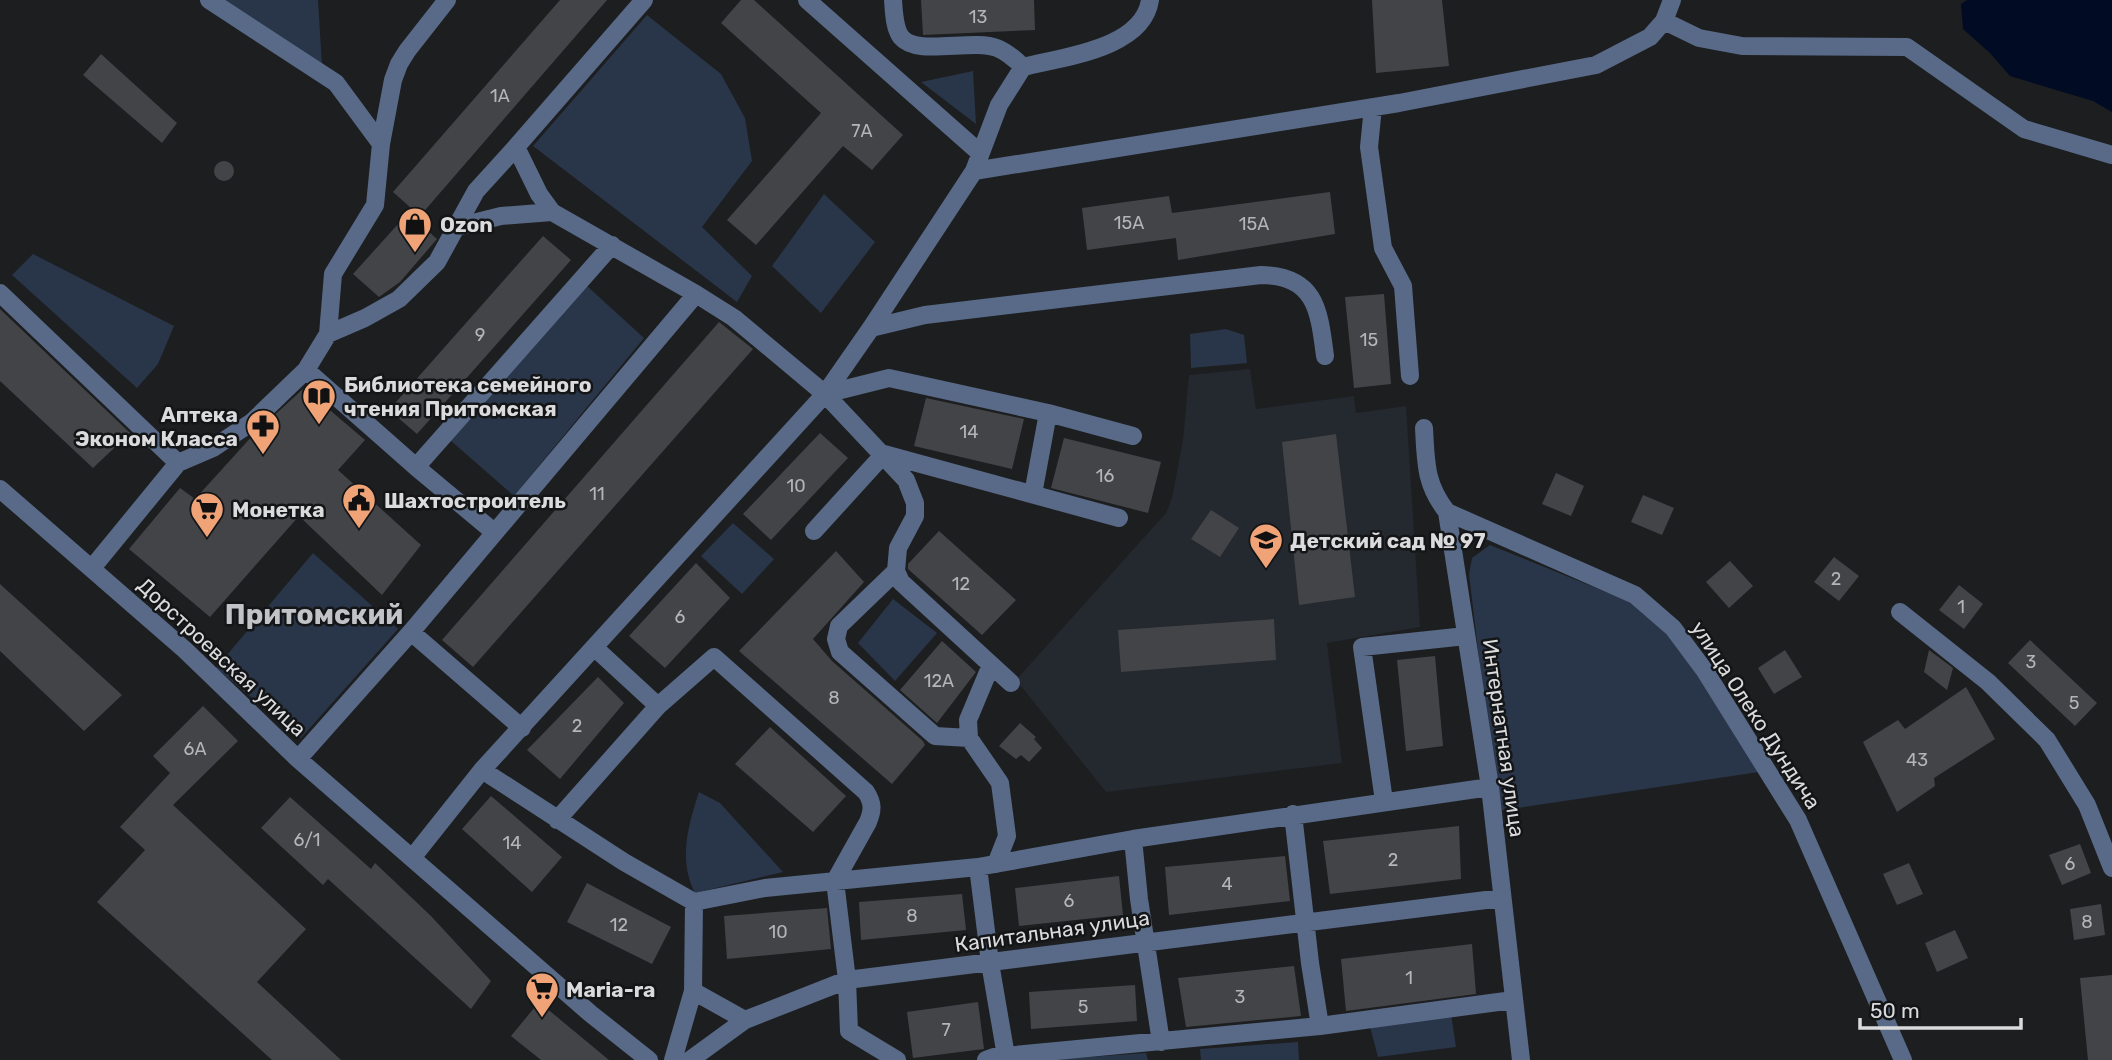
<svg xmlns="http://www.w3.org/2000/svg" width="2112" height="1060" font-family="Rubik,sans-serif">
  <rect width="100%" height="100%" fill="#1d1e20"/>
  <!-- built -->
  <path fill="#24282f" d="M1250 369 1256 409 1354 396 1356 413 1406 406 1420 627 1327 643 1342 763 1106 792 1016 680 1166 513 1172 498 1183 440 1189 375Z"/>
  <!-- green -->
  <path fill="#293548" d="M223 0H318L322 66Z
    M647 15 721 74 745 118 752 161 702 227 752 276 737 302 533 146Z
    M973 71 976 124 921 82Z
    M824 194 875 242 821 313 772 266Z
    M33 254 174 326 158 364 137 388 12 275Z
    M587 286 644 338 514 496 450 440Z
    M1226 329 1244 335 1247 363 1191 368 1190 334Z
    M733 523 774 559 742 594 701 556Z
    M1490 545 1638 605 1675 633 1759 772 1497 811 1469 574 1472 558Z
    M313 553 398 629 301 738 216 668Z
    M893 599 937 633 895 681 858 643Z
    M699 792 720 803 783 872 695 893C678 860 688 826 699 792Z
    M1451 1014 1456 1047 1378 1057 1370 1027Z
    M1298 1042 1299 1060H1201L1200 1049Z
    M1146 1053 1148 1060H1046Z"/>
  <!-- water -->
  <path fill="#010b23" d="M1967 0H2112V112L2093 101 2010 76 1990 53 1963 29 1961 4Z"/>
  <!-- building -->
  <path fill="#434447" d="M560 0H607L420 216 393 192Z
    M741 0H754L903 135 872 170 843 146 756 245 727 220 821 113 721 23Z
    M921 0H1034L1035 30 923 35Z
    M1372 0H1442L1449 66 1376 73Z
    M101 54 177 123 162 143 83 75Z
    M214 171a10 10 0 1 1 20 0a10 10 0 1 1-20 0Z
    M1330 192 1335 234 1178 260 1176 238 1087 250 1082 208 1169 196 1172 213Z
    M408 213 437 239 400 282 379 297 353 274Z
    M543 236 571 260 417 434 389 410Z
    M1384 294 1391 384 1354 388 1345 297Z
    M0 309 130 433 93 468 0 381Z
    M719 322 753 349 473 667 442 640Z
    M304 388 365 440 338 470 421 545 382 595 299 516 210 617 129 549 180 488 195 499 254 434Z
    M926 398 1024 419 1012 469 914 446Z
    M820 433 848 458 771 540 743 514Z
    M1336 434 1355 597 1299 605 1282 442Z
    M1064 438 1161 462 1148 513 1051 488Z
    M1556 473 1584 486 1571 516 1542 504Z
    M1643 495 1674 508 1662 535 1631 522Z
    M1211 510 1239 528 1220 557 1191 539Z
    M939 531 1016 600 982 635 908 569V564Z
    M836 551 864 582 813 639 832 661 923 741 925 745 892 784 739 651Z
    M1834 557 1859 576 1839 601 1814 582Z
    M1730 561 1753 586 1729 608 1706 582Z
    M696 563 730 598 665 668 629 636Z
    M0 584 122 695 84 731 0 651Z
    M1959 585 1983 604 1964 629 1939 610Z
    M1274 619 1276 660 1121 672 1118 630Z
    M2030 640 2097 703 2075 726 2008 663Z
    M942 641 976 672 937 723 900 690Z
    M1785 650 1802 677 1774 694 1758 668Z
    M1929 650 1953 668 1947 690 1924 672Z
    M1435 656 1443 746 1406 751 1397 660Z
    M598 677 624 703 560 779 527 750Z
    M1966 687 1995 739 1934 778 1935 786 1897 812 1863 742 1898 720 1905 729Z
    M203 706 238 741 173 805 306 929 257 982 341 1060H272L97 902 145 850 120 827 170 773 153 756Z
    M1020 723 1036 737 1034 739 1042 748 1029 762 1021 755 1016 759 999 746Z
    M770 727 846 796 813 832 735 764Z
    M491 796 562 857 532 892 462 829Z
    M290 797 371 869 375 863 431 916 491 981 471 1009 328 879 323 885 261 828Z
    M1459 826 1461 879 1330 894 1323 841Z
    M2080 844 2091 873 2062 885 2049 855Z
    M1285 856 1290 901 1169 915 1165 867Z
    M1909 863 1923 894 1897 905 1883 874Z
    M1119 876 1123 915 1019 926 1015 888Z
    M587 883 671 927 652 964 567 922Z
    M962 894 966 930 861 940 859 902Z
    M2101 904 2105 935 2074 940 2070 909Z
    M827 908 831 949 727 959 724 916Z
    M1955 930 1968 958 1937 972 1925 943Z
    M1472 944 1476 994 1346 1011 1341 959Z
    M1294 966 1301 1016 1186 1027 1178 978Z
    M2112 975V1060H2088L2080 978Z
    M1135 985 1137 1021 1031 1029 1029 992Z
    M539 1002 609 1060H541L511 1036Z
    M978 1002 984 1049 913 1058 907 1012Z"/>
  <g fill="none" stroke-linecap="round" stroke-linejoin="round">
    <!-- minor -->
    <path stroke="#586a87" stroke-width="18" d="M209 0 336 83 381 144
      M644 0 516 147 539 194 552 212 696 294
      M807 0 980 153
      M893 0C894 11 894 28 901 37 917 57 972 38 997 48 1007 52 1015 59 1023 67
      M1664 21 1699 38 1742 46 1907 47 2024 129 2112 155
      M1373 107 1369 147 1383 248 1403 286 1410 376
      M974 171 1399 103 1596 65 1650 37 1664 21 1672 0
      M457 227 501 216 552 212
      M0 293 178 463
      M871 328 925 315 1261 275C1316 276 1319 310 1325 356
      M328 334 365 318 399 299 437 262 476 191 516 147
      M306 370 328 334 333 274 375 205 381 144 393 80 399 64 407 51 447 0
      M825 394 889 378 1048 413 1033 494
      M1048 413 1133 436
      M1424 428C1426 463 1425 484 1447 512L1490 787 1521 1060
      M416 467 612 245
      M0 489 185 650 298 759 591 1014 649 1060
      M1447 512 1635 595 1673 628 1705 671 1798 820 1903 1060
      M814 531 884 454 1119 518
      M92 568 178 463 213 448 252 422 306 370 416 467 494 532
      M896 571 839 626 836 639 840 652 935 736 969 738
      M1900 612 1988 682 2047 740 2087 805 2112 868
      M411 632 522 728
      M595 648 658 706
      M991 665 968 720 969 738 1000 783 1007 836 996 864
      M298 759 411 632 696 294 734 318 825 394 906 480 915 503V516L898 548 896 571 901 582 1011 683
      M482 770 624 862 694 902 765 888 978 867 1133 839 1490 787
      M1384 801 1362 647 1466 636
      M1293 814 1310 963 1320 1026
      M557 820 658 706 714 657 866 792C873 803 873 810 868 822L835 881 847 980 849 1031 897 1060
      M1133 839 1139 899 1161 1042
      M412 858 482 770 825 394 871 328 974 171 999 105 1023 67C1062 57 1143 49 1150 0
      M978 867 990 963 1006 1056
      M693 991 694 902
      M673 1060 693 991 745 1020 847 980 1502 898
      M690 1060 745 1020
      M986 1060 994 1057 1320 1026 1513 1000"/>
  </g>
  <!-- icons -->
  <defs>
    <g id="shop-pin" transform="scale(1.75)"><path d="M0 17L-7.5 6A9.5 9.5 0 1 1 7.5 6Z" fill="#efa377" stroke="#141517"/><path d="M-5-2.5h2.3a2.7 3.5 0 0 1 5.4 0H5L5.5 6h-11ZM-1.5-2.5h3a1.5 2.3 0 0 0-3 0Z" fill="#111"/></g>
    <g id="library-pin" transform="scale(1.75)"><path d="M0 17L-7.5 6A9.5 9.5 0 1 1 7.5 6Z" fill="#efa377" stroke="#141517"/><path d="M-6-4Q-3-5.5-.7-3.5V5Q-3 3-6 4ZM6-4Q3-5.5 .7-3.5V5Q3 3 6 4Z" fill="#111"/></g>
    <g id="pharmacy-pin" transform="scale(1.75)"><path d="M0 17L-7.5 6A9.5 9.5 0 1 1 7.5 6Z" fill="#efa377" stroke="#141517"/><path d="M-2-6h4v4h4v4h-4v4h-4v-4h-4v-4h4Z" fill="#111"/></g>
    <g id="civic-pin" transform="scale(1.75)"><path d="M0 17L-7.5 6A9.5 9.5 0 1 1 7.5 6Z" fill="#efa377" stroke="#141517"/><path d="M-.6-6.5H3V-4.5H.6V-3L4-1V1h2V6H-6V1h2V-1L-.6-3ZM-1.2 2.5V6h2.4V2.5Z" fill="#111"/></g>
    <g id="supermarket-pin" transform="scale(1.75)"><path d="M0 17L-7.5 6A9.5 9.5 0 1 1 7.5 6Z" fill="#efa377" stroke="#141517"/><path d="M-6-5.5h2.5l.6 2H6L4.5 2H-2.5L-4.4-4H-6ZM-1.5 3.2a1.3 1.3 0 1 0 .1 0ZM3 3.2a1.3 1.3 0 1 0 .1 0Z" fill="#111"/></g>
    <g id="school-pin" transform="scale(1.75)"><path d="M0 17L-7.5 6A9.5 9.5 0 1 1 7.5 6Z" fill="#efa377" stroke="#141517"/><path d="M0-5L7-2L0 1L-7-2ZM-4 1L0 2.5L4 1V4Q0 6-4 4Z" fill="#111"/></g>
  </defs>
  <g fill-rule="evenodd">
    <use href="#shop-pin" x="415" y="224"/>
    <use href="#library-pin" x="319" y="396"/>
    <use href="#pharmacy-pin" x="263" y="426"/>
    <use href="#civic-pin" x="359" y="500"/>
    <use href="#supermarket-pin" x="207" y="509"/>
    <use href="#school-pin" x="1266" y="540"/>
    <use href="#supermarket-pin" x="542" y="989"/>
  </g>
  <g text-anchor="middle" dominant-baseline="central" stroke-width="5" stroke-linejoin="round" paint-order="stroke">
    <!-- number labels -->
    <g font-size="18" fill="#b5b5b8">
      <text x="978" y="17">13</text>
      <text x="500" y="96">1А</text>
      <text x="862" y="131">7А</text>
      <text x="1129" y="223">15А</text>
      <text x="1254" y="224">15А</text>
      <text x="480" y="335">9</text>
      <text x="1369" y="340">15</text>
      <text x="969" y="432">14</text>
      <text x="1105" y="476">16</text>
      <text x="796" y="486">10</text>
      <text x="597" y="494">11</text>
      <text x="1836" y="579">2</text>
      <text x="961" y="584">12</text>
      <text x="1961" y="607">1</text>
      <text x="680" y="617">6</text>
      <text x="2031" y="662">3</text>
      <text x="939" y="681">12А</text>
      <text x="834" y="698">8</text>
      <text x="2074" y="703">5</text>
      <text x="577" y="726">2</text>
      <text x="195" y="749">6А</text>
      <text x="1917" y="760">43</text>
      <text x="307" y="840">6/1</text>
      <text x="512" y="843">14</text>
      <text x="1393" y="860">2</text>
      <text x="2070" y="864">6</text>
      <text x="1227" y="884">4</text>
      <text x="1069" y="901">6</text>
      <text x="912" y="916">8</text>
      <text x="2087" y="922">8</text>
      <text x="619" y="925">12</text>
      <text x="778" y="932">10</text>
      <text x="1409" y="978">1</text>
      <text x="1240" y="997">3</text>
      <text x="1083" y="1007">5</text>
      <text x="946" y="1030">7</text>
    </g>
    <!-- poi labels -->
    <g font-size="21" font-weight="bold" fill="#dbdbdd" stroke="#141517" text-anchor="start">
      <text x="440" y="224">Ozon</text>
      <text x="344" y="384">Библиотека семейного<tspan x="344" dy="24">чтения Притомская</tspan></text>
      <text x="238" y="414" text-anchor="end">Аптека<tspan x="238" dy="24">Эконом Класса</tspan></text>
      <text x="384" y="500">Шахтостроитель</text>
      <text x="232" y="509">Монетка</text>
      <text x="1290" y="540">Детский сад № 97</text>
      <text x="566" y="989">Maria-ra</text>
    </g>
    <!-- street labels -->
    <g font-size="21" fill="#dbdbdd" stroke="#141517">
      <text transform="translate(222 657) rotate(43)">Дорстроевская улица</text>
      <text transform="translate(1756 715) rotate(57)">улица Олеко Дундича</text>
      <text transform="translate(1504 738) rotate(82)">Интернатная улица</text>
      <text transform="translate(1052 931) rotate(-8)">Капитальная улица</text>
    </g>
    <!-- district labels -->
    <g font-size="28" font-weight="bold" fill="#c1c3c6" stroke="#141517">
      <text x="314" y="614">Притомский</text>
    </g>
  </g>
  <!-- scale -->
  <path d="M1860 1018v10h161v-10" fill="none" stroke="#dbdbdd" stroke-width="3.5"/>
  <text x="1870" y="1018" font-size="21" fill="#dbdbdd" stroke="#141517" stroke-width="5" paint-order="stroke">50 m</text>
</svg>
